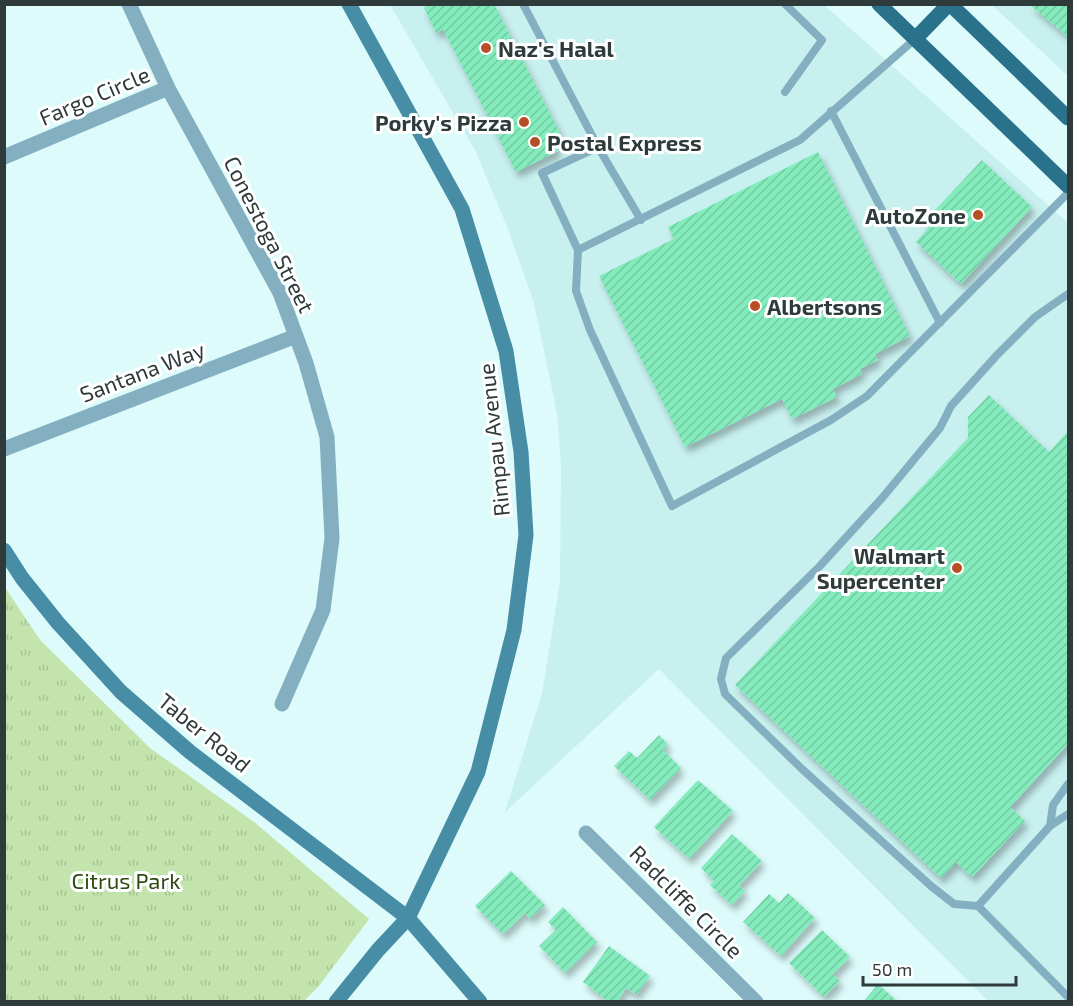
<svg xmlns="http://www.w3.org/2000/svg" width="1073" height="1006" font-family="'Exo 2',sans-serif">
  <defs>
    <pattern id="park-tufts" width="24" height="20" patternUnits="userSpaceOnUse" patternTransform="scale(1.5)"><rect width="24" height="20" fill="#c3e4ac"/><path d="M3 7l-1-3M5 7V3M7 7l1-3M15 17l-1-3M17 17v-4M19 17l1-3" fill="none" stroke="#a8c495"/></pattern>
    <pattern id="building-hatch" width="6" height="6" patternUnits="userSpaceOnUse" patternTransform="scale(1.5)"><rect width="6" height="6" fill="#84ebbd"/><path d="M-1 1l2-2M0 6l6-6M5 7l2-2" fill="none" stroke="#72caa3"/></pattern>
    <filter id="shadow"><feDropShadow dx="3.5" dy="6" stdDeviation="3" flood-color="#0004"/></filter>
  </defs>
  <rect width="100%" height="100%" fill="#dcfbfa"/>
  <!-- built -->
  <path fill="#c8f0ef" d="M390 5H824L1068 223V1001H988L659 669 505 812 542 694 560 582 561 467 557 413 534 303 508 229 476 152Z
    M992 5H1068V76Z"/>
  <!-- park -->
  <path fill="url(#park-tufts)" d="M4 586 40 640 150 748 254 822 369 919 319 986 304 1001H5Z"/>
  <!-- building -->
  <path fill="url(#building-hatch)" filter="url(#shadow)" d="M430 4H494L560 133 552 137 558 151 516 172 443 29 436 33 424 8Z
    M1029 4H1068V37Z
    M818 152 910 336 875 354 878 360 860 369 862 374 833 389 837 397 792 419 782 399 685 447 599 276 674 239 668 227Z
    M982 160 1032 207 961 284 916 242 928 228 923 223Z
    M989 395 1049 452 1068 431V744L1010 807 1025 821 972 877 956 862 941 878 735 685 968 438V417Z
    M659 735 668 744 663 750 681 768 650 800 614 766 629 751 637 758Z
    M698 780 733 811 689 859 654 827Z
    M732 834 762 861 739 886 745 891 732 905 710 885 714 881 701 868Z
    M511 871 545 905 530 919 525 913 503 934 475 906Z
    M788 893 815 918 781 956 743 922 769 894 779 903Z
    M563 907 597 942 565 973 539 946 556 930 548 922Z
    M822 930 850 957 833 974 840 981 824 997 789 963Z
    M609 946 650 976 636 995 626 988 617 1002H609L583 982Z
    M878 984 898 1002H863Z"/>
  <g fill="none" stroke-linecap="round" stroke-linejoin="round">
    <!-- lane -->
    <path stroke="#84afc0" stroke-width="8" d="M523 4 598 147 542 173 578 250 800 140 915 39
      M785 92 822 40 785 4
      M831 111 940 323
      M598 147 641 220
      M578 250 576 291 590 330 672 506 831 420 867 396 1068 193
      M1068 294 1035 317 997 355 951 406 940 428 883 497 819 567 726 658 721 679 725 694 802 769 931 886 954 904 978 906 1068 997
      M1050 826 1053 805 1068 784
      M978 906 1050 826 1068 814"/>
    <!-- street -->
    <path stroke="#84afc0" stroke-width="15" d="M129 4 168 88 280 293 306 363 327 437 332 538 323 610 282 704
      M4 157 168 88
      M4 449 296 336
      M586 833 756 1002"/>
    <!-- secondary -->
    <path stroke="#478da6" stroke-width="15" d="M4 550 22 578 58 623 121 692 190 752 408 918 480 1002
      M336 1002 378 950 408 918 478 772 514 630 526 535 521 452 506 351 462 209 349 4"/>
    <!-- primary -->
    <path stroke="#2a728b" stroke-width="15" d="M879 4 1068 186
      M950 4 1068 118
      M915 39 949 4"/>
  </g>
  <!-- markers -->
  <g fill="#b54f26" stroke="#fff" stroke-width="2">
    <circle cx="486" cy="48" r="6"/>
    <circle cx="524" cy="122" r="6"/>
    <circle cx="535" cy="142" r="6"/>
    <circle cx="978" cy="215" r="6"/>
    <circle cx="755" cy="306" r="6"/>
    <circle cx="957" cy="568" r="6"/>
  </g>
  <g text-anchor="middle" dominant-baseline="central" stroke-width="6" stroke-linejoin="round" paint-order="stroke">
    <!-- poi labels -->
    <g font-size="22" font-weight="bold" fill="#2e3b3a" stroke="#fff" text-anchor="start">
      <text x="498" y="48">Naz's Halal</text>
      <text x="512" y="122" text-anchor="end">Porky's Pizza</text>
      <text x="547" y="142">Postal Express</text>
      <text x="966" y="215" text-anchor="end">AutoZone</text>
      <text x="767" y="306">Albertsons</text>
      <text x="945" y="555" text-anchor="end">Walmart<tspan x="945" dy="25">Supercenter</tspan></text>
    </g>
    <!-- street labels -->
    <g font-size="22" fill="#2e3b3a" stroke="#fff">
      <text transform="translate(94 95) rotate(-23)">Fargo Circle</text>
      <text transform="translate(270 234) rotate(63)">Conestoga Street</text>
      <text transform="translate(142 371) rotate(-21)">Santana Way</text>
      <text transform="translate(493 440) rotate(-96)">Rimpau Avenue</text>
      <text transform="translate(205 732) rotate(39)">Taber Road</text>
      <text transform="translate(687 901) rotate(45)">Radcliffe Circle</text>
    </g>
    <!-- park labels -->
    <g font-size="22" fill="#2d4911" stroke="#fff">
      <text x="126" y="880">Citrus Park</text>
    </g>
  </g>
  <!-- border -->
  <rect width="1073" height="1006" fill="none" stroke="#2e3b3a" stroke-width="12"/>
  <!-- scale -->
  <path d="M863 976v9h153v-9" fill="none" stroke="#2e3b3a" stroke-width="3"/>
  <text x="872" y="976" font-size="18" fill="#2e3b3a" stroke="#ffffff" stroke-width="4.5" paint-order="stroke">50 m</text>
</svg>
